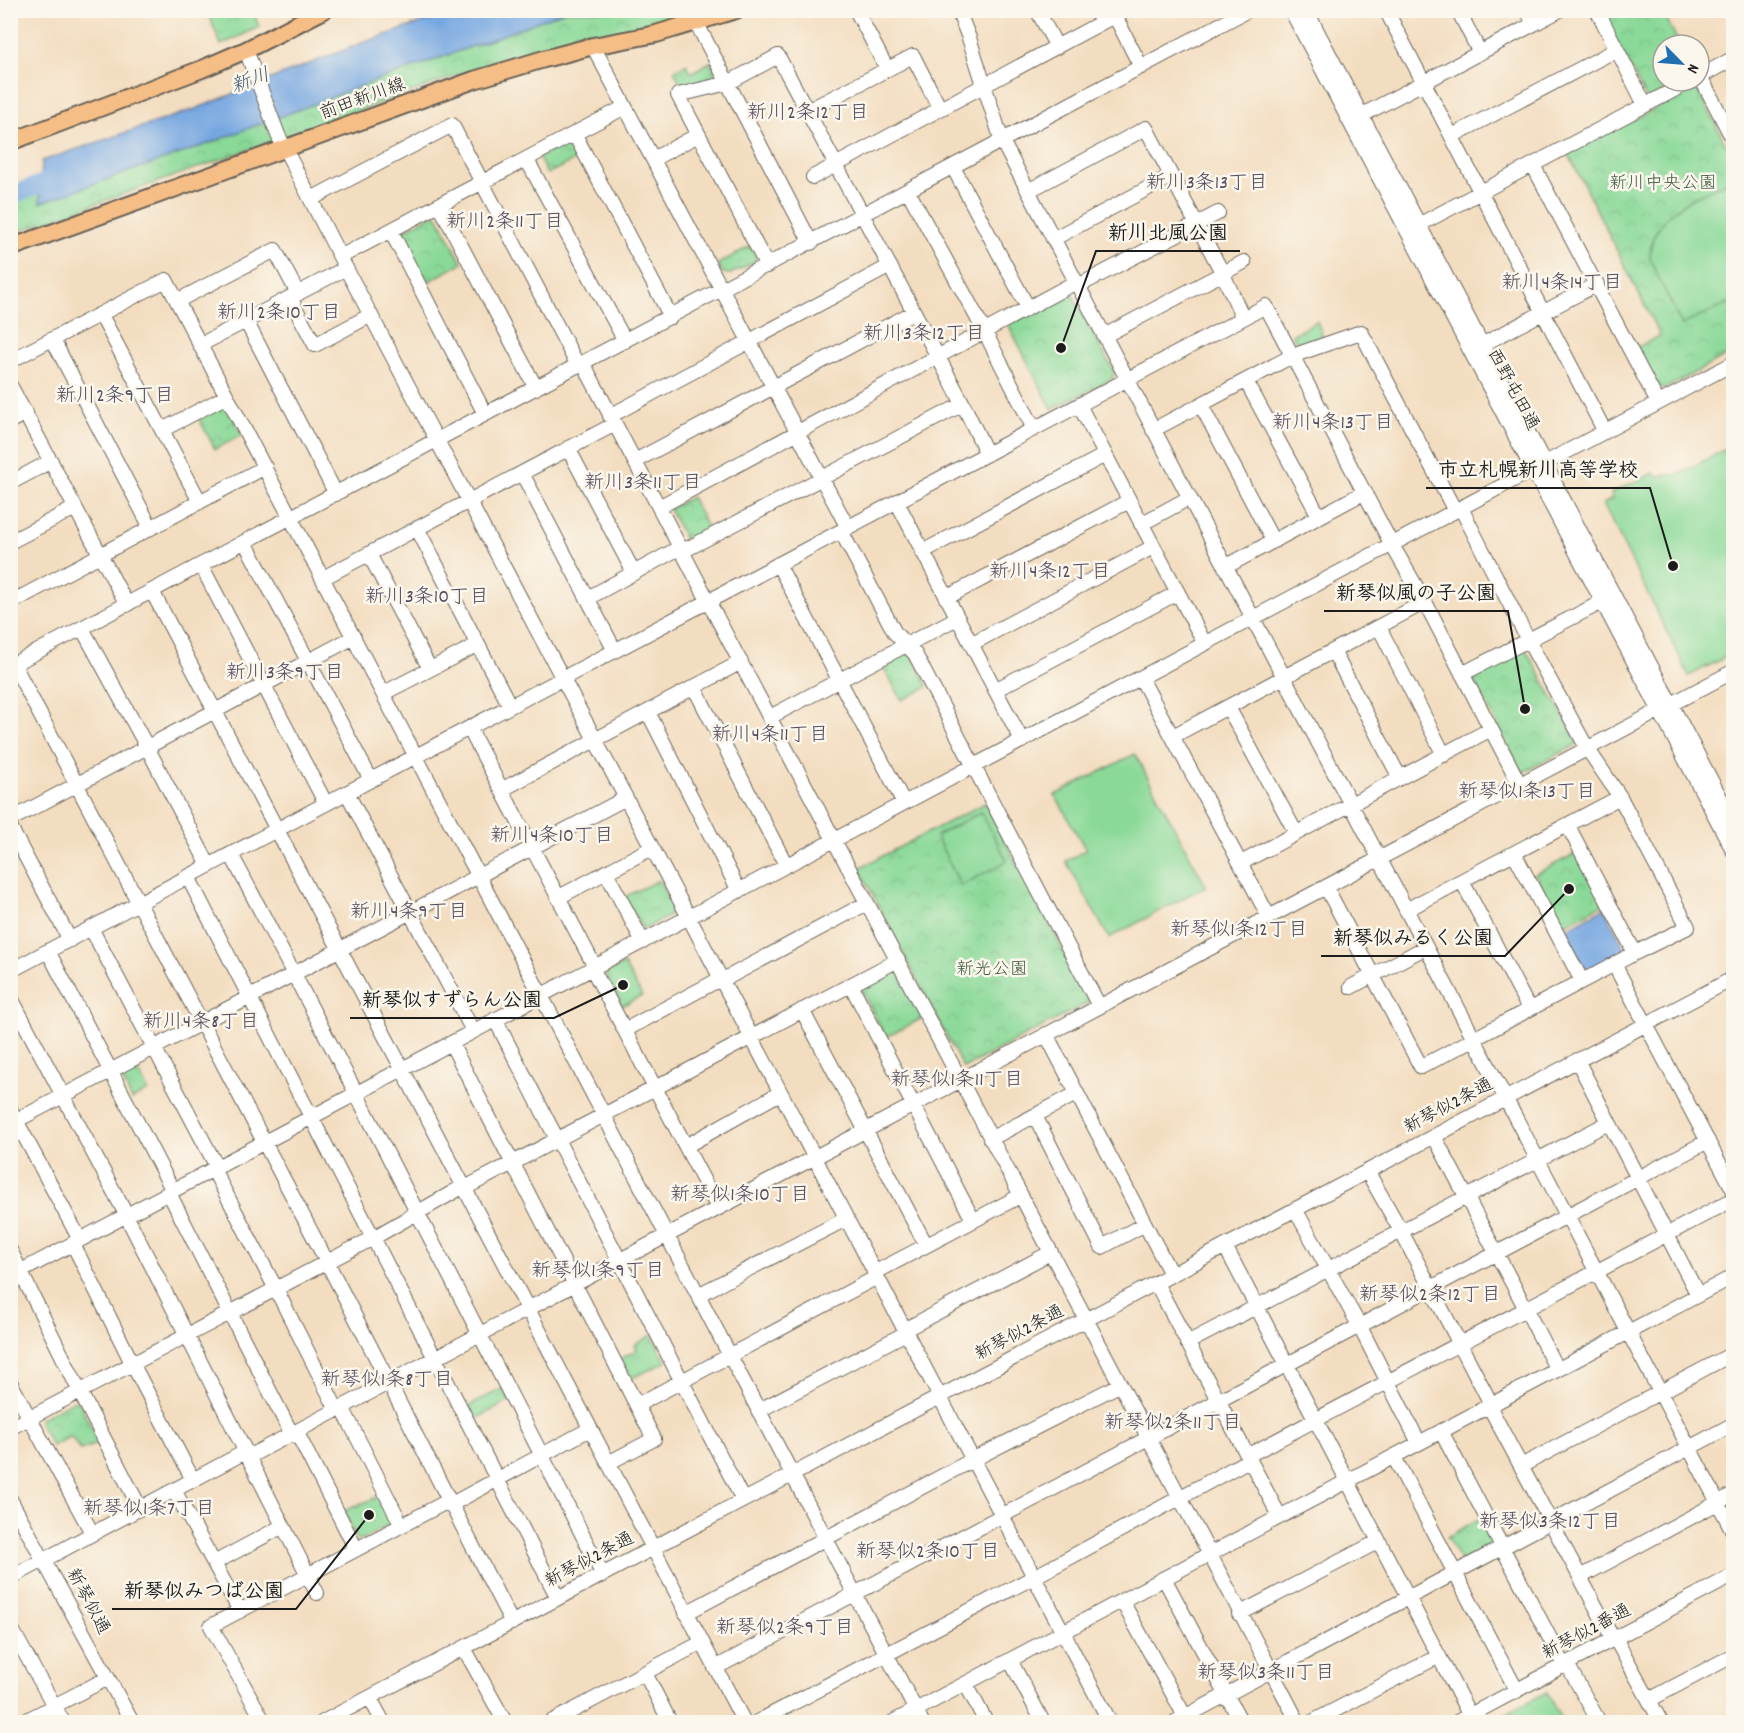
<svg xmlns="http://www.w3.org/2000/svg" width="1744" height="1733" font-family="Dekko,'Klee One',sans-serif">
  <defs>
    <pattern id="park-crowns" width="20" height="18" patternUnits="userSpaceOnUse" patternTransform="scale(1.5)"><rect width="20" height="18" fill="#8ad998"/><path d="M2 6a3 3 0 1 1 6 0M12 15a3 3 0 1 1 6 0" fill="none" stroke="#76ba82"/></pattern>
  </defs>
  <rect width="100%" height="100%" fill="#fbf7ec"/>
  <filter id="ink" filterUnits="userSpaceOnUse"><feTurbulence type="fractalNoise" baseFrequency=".0167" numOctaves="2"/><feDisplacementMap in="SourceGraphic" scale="12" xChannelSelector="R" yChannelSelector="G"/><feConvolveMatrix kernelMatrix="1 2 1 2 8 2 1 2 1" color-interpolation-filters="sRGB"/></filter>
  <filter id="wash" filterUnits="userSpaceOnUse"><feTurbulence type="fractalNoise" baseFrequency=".008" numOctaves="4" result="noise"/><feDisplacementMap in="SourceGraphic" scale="24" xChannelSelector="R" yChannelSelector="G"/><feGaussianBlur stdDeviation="1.35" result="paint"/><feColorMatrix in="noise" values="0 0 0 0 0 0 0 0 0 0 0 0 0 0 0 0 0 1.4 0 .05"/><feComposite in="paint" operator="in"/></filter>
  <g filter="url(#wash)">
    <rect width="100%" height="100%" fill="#f3ddc0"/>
    <!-- park -->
    <path fill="url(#park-crowns)" stroke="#537a5a" stroke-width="1.5" d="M207 11H253L259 27 221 45Z
      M539 11H678L646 25 470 71 11 234V200Z
      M1601 11H1662L1680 45H1663V81H1682L1647 100Z
      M710 62 717 76 683 88 674 71 686 64 691 73Z
      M1692 90 1699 92 1733 158V352L1663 390 1655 385 1637 347 1660 336 1568 153Z
      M574 138 583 156 547 174 538 157Z
      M433 214 438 216 462 263 424 284 399 236 401 232Z
      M750 246 756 258 755 262 730 274 723 273 718 264Z
      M1069 292 1072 294 1114 372 1112 379 1052 409 1008 324Z
      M1317 321 1323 337 1299 344 1292 335Z
      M226 402 242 435 215 449 198 417Z
      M691 497 709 531 687 543 669 509Z
      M1525 648 1577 740 1576 745 1526 771 1521 770 1473 678 1476 674Z
      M905 652 913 657 928 687 902 700 882 665Z
      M985 803 1090 1002 963 1068 859 868Z
      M1577 853 1604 904 1562 926 1535 874Z
      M659 880 673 908 669 916 645 929 641 927 624 897Z
      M624 964 642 996 622 1006 605 974Z
      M896 966 923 1018 886 1037 859 986Z
      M135 1064 148 1091 132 1100 120 1075 122 1070Z
      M652 1335 666 1362 630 1379 620 1359 637 1350 635 1345Z
      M503 1388 510 1401 476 1419 469 1406Z
      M75 1400 79 1402 99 1443 80 1450 71 1436 52 1446 39 1422 41 1418Z
      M382 1495 394 1518 391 1524 362 1540 356 1539 344 1511Z
      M1482 1517 1495 1543 1461 1562 1447 1537Z"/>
    <!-- pitch -->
    <path fill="#8ad998" stroke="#537a5a" stroke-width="1.5" d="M1733 179V301L1682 325C1677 314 1651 266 1650 257 1650 212 1700 194 1733 179Z
      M1733 445V653L1689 676 1603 504 1612 499 1611 493 1654 473 1656 476 1680 474Z
      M1135 754 1206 886 1109 938 1066 861 1086 850 1055 795Z
      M981 812 1007 861 961 886 936 836Z
      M1547 1692 1563 1722H1490Z"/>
    <!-- water -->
    <path fill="#77a7e1" stroke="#4a627e" stroke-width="1.5" d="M456 11H565L490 40 359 87 194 149 40 203 42 161 195 109 362 43Z
      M1604 908 1625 948V952L1591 972 1585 969 1564 930Z"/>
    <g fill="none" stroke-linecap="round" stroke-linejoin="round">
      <!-- river -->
      <path stroke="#77a7e1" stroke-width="18" d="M10 196 62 176"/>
    </g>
  </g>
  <g filter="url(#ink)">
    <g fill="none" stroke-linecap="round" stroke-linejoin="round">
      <!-- minor casing -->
      <g stroke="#676055" stroke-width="16">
        <path id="minor" d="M856 10 887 69
          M958 10 969 38 1002 141 1734 1533
          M1037 10 1057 47
          M1112 10 1141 67
          M1291 10 1734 852
          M1306 10 1734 824
          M1386 10C1459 151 1532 291 1605 432
          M1458 10 1480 53
          M1527 10 1534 24
          M1597 10 1645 105
          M696 22 811 243
          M593 46 848 528
          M246 50 278 135 340 257 684 908 1110 1722
          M1700 76 1734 141
          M1699 77 1734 58
          M807 111 913 56 940 109
          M1353 120 1560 10
          M575 135 671 317
          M1452 136 1616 50
          M653 159 698 135
          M527 160 625 341
          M1533 165 1658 403
          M953 167 1028 308
          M813 177 1125 10
          M908 191 985 332 1034 429
          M1028 191 1146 128 1223 274 1243 318
          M311 199 452 125 578 366
          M440 206 536 388
          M1411 229 1691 81
          M391 231 485 414
          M1053 239 1171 176
          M340 257 625 107
          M767 266 678 95 728 83 778 56 963 404 987 454
          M1078 286 1218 213
          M290 298 315 345 371 315
          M177 301 275 250 298 294
          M101 315 200 502
          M246 321 336 494
          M1104 336 1244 262
          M53 340 151 528
          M200 345 346 268
          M1474 349 1597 284
          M10 361 166 280 922 1722
          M583 363C824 815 1057 1271 1298 1722
          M1246 381 1319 516
          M10 385 127 605
          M1079 405 1205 644
          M1201 405 1273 541
          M610 416 890 266
          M10 421 26 413
          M162 430 227 396
          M1153 430 1292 356 1361 332 1455 511
          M568 448 634 573
          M635 461 914 312
          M522 473 615 651
          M10 483 51 461
          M897 502 1022 741
          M659 507 1076 282
          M1141 524 1189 498
          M417 528 510 706
          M841 531 895 633 915 654 1099 1006
          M10 542 75 508
          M245 542 371 780
          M683 551 963 404
          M922 552 1105 455
          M369 554 430 669
          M778 564 904 803
          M201 565 326 804
          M1225 567 1365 492
          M323 578 615 424
          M152 591 744 1722
          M588 598 681 547
          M946 598 1129 501
          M10 603 265 467
          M1379 627 1444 755
          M82 628 147 747 209 866
          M971 644 1153 547
          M1333 651 1400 778
          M14 665 327 1262 512 1623
          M10 666 1248 10
          M1462 674 1610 598
          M1141 678 1269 917
          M694 687 786 865
          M995 690 1177 593
          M384 693 477 645
          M1228 707 1296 833
          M648 712 739 891
          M770 717 957 618
          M469 728 595 967
          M1173 736 1425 602
          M503 789 741 662
          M347 793 473 1031
          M10 820 354 637
          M1568 826 1635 953
          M10 827 70 940
          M1514 853 1582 981
          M231 854 356 1093 603 1575
          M1241 863 1491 729
          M606 872 643 942
          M188 877 558 1598
          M1462 881 1529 1009
          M1326 887 1421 1067 1635 953 1688 927 1620 797 1587 748 1528 640 1461 508
          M559 897 652 848
          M1406 910 1620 797
          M91 928 217 1167
          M48 951 173 1191
          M1614 964 1734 1191
          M592 968 718 1208
          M10 971 1266 306 1392 545 1425 602 1519 783
          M721 981 867 903
          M851 985 973 1220
          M1351 987 1426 947
          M10 996 121 1205 317 1593
          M802 1010 926 1245
          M495 1019 743 1500
          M625 1030 720 979
          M1046 1034 1171 1274
          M451 1043 654 1439 608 1463
          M1577 1060 1698 1295
          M10 1109 80 1240
          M1035 1116 1102 1247 1145 1224
          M10 1124 626 798
          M1434 1136 1526 1309 1557 1370
          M990 1139 1076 1094
          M686 1146 780 1093
          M213 1169 276 1289 337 1410
          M1367 1171 1401 1231 1488 1398 1489 1406 1613 1639
          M465 1188 898 960
          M169 1193 291 1433
          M1295 1209 1360 1327 1419 1443
          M73 1244 133 1365 193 1480
          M1225 1246 1470 1716
          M10 1250 80 1392 140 1508
          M874 1273 1020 1196
          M10 1277 1734 363
          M1156 1283 1280 1517
          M698 1295 846 1219
          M904 1330 1050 1253
          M1187 1343 1608 1123
          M10 1382 92 1533
          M637 1405 877 1277
          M342 1407 401 1524
          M758 1411 906 1333
          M10 1428 373 1238 464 1186
          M296 1431 356 1549
          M1441 1431 1564 1665
          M1247 1456 1734 1199
          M248 1457 1734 671
          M1394 1457 1517 1691
          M1521 1466 1734 1353
          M174 1490 240 1611
          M10 1499 132 1722
          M450 1505 590 1429
          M214 1563 283 1526
          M1580 1577 1734 1494
          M10 1578 245 1452
          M1164 1578 1241 1722
          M1122 1601 1188 1722
          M686 1613 978 1457 1119 1385
          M1239 1614 1379 1541
          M10 1626 63 1722
          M1615 1638 1661 1722
          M464 1648 505 1722
          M1010 1660 1043 1722
          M1567 1664 1599 1722
          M715 1668 1708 1141
          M645 1673 670 1722
          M966 1684 986 1722
          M370 1698 383 1722
          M1649 1700 1734 1655
          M23 1722 108 1678
          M264 1722 211 1626 448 1501
          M323 1722 1734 978
          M551 1722 701 1643
          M757 1722 1034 1577 1249 1460
          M893 1722 1734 1276
          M1175 1722 1734 1424
          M1312 1722 1439 1656
          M1457 1722 1734 1575"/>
      </g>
      <!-- major casing -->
      <g stroke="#676055" stroke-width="20">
        <path id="major" d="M10 142 202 69 246 50 324 10
          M10 248 474 80 544 59 593 46 656 34 736 10"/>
      </g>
      <!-- minor -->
      <use href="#minor" stroke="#fff" stroke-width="14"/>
      <!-- major -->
      <use href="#major" stroke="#f6be87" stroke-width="16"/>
    </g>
  </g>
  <g text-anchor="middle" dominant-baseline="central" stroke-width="5" stroke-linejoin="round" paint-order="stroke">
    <!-- street labels -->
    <g font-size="18" fill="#1c1c1c" stroke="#fbf7ec">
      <text transform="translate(363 100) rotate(-20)">前田新川線</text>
      <text transform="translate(1512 390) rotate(62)">西野屯田通</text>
      <text transform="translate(1449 1107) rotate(-28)">新琴似2条通</text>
      <text transform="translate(1020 1334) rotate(-28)">新琴似2条通</text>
      <text transform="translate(590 1561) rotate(-28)">新琴似2条通</text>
      <text transform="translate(87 1602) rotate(62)">新琴似通</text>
      <text transform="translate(1587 1633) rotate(-28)">新琴似2番通</text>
    </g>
    <!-- park labels -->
    <g font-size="18" fill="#425e47" stroke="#fbf7ec">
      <text x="1663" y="184">新川中央公園</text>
      <text x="992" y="970">新光公園</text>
    </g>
    <!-- water labels -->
    <g font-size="20" font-style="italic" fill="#455b75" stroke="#fbf7ec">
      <text transform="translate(251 82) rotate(-20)">新川</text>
    </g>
    <!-- neighbourhood labels -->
    <g font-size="20" fill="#554d5f" stroke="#fbf7ec">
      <text x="808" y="114">新川2条12丁目</text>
      <text x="1207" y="184">新川3条13丁目</text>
      <text x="505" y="223">新川2条11丁目</text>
      <text x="1562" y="284">新川4条14丁目</text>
      <text x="279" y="314">新川2条10丁目</text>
      <text x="924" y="335">新川3条12丁目</text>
      <text x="115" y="397">新川2条9丁目</text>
      <text x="1333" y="424">新川4条13丁目</text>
      <text x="643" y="484">新川3条11丁目</text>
      <text x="1050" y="573">新川4条12丁目</text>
      <text x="427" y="598">新川3条10丁目</text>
      <text x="285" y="674">新川3条9丁目</text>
      <text x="770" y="736">新川4条11丁目</text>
      <text x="1527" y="793">新琴似1条13丁目</text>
      <text x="552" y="837">新川4条10丁目</text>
      <text x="409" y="913">新川4条9丁目</text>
      <text x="1239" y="931">新琴似1条12丁目</text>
      <text x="201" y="1023">新川4条8丁目</text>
      <text x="957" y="1081">新琴似1条11丁目</text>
      <text x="740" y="1196">新琴似1条10丁目</text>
      <text x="598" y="1272">新琴似1条9丁目</text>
      <text x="1430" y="1296">新琴似2条12丁目</text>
      <text x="387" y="1381">新琴似1条8丁目</text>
      <text x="1173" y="1424">新琴似2条11丁目</text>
      <text x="149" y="1510">新琴似1条7丁目</text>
      <text x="1550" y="1523">新琴似3条12丁目</text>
      <text x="928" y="1553">新琴似2条10丁目</text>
      <text x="785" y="1629">新琴似2条9丁目</text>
      <text x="1266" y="1674">新琴似3条11丁目</text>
    </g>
  </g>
  <!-- callouts -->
  <path fill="none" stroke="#1c1c1c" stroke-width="2" d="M1061 348L1096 251H1240M1673 566L1650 488H1426M1525 709L1508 611H1324M1569 889L1505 956H1321M623 985L554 1018H350M369 1515L296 1609H112"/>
  <g fill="#1c1c1c" stroke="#fbf7ec" stroke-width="2">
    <circle cx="1061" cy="348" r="6"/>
    <circle cx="1673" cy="566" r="6"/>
    <circle cx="1525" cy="709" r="6"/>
    <circle cx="1569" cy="889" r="6"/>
    <circle cx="623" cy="985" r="6"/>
    <circle cx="369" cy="1515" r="6"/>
  </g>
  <g font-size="20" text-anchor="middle" font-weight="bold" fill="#1c1c1c" stroke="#fbf7ec" stroke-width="5" stroke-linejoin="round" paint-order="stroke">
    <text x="1168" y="239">新川北風公園</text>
    <text x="1538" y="476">市立札幌新川高等学校</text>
    <text x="1416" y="599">新琴似風の子公園</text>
    <text x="1413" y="944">新琴似みるく公園</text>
    <text x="452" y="1006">新琴似すずらん公園</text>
    <text x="204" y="1597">新琴似みつば公園</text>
  </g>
  <!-- margin -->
  <rect width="1744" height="1733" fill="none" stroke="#fbf7ec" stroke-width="36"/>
  <!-- north arrow -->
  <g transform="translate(1681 63) rotate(115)"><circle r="28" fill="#fbf7ec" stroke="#a29f99" stroke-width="1.5"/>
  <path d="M0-4.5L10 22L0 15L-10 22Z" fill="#1f6fb2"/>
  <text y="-9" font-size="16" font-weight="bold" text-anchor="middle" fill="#1c1c1c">N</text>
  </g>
</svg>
